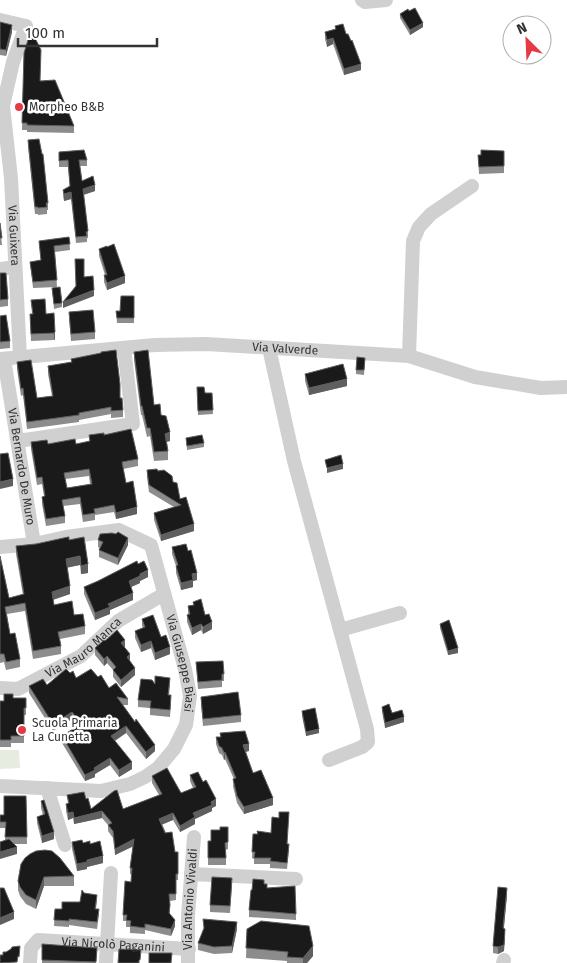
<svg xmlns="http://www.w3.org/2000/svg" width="567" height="963" font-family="'Fira Sans',sans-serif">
  <rect width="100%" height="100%" fill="#fff"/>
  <!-- pitch -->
  <path fill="#e6ecdf" d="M0 750H19L20 768 0 769Z"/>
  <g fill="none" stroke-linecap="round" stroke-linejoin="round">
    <!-- minor -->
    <g stroke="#d0d0d0" stroke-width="14">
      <path d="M362 0 365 2 386 0"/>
      <path id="s1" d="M0 20 26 26 13 62 3 106 11 178 20 357"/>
      <path d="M0 269 15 267"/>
      <path d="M269 348 294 461 367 729 368 742 362 747 329 760"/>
      <path d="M409 356 413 241 419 227 431 214 472 186"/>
      <path id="s2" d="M0 359 155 345 206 344 409 356 475 377 541 388 567 387"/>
      <path id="s3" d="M4 359 34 544"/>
      <path d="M18 441 133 424 124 348"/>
      <path id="s4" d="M0 547 34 544 66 537 119 530 151 545 185 669 190 696 186 725 174 749 158 768 145 777 130 784 101 791 0 786"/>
      <path d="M340 630 400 613"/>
      <path id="s5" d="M0 688 18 689 81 656 118 621 164 594"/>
      <path d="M47 788 65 845"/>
      <path d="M191 874 296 879"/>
      <path id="s6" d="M30 963 31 948 38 940 189 949"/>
      <path d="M106 963 111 873"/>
      <path id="s7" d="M188 963V916L194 837"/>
      <path d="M503 963 504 960"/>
    </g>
  </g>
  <!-- wall -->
  <path fill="#8c8c8c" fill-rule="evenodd" d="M400 14 423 27 410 35 400 18Z
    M0 22 12 32 6 56 0 55Z
    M335 26 346 34 361 70 344 75 333 44 327 47 325 39V32L335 30Z
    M24 53 41 81 74 126V133L27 132V130H22Z
    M28 140 48 203V210H47V214L38 215V214H35L28 147Z
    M504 151V173L479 174 478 155Z
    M59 152 87 160V166H80L82 181 95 191 83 195 88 231V238H87V242L76 243 71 199 64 201 63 196V190L70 187 68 167H59Z
    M0 223 2 245H0Z
    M69 237 70 250 55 252 57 287 33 288 30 262 41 261 39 241Z
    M99 249 125 283 107 290 104 282V275H105L99 256Z
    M0 273 8 299V306L0 307Z
    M52 288 62 303V307L54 309Z
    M134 296V323H117L116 311H120Z
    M31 300 46 314 54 313 55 339 54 340 31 341 30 314H32Z
    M0 316 10 341V348L0 349Z
    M69 319 95 332V339L71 341Z
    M134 352 154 405 161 415 170 441 167 442 168 451V460L154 461 150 436 147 437 142 415H141L134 360Z
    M365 358 364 375 356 374V370Z
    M71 359 120 398 123 410V417L111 418V414L79 420V422L27 429 23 395 21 396 17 369V362L37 398 52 396 48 374V366L71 362Z
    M305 374 347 386 309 395 305 381Z
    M197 387 205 393H212L213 414 198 415Z
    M89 435H104L138 459V466L123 469 126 483 137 514 116 519 114 512 95 515V520L83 522 80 504 63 506 65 516V523L46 526 42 504V497L44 496 42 484 37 485 31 449V442L48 444H76L89 442ZM89 476 90 484 67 488 65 479Z
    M186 438 204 443V447L187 450Z
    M147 470 158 471 173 482 194 531 161 541 154 520V513L174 507 149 492 147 477Z
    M69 540 88 573 81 574 80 565 67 567 70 594 53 600 54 605 74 615 85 626V634L60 639 61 646V654L33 659 25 611 7 614 10 634 20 659V667L6 670 4 662 0 663V556L9 598 23 595 16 554V546Z
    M98 540 128 545 118 565 99 557V550L100 548 98 547Z
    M172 547 197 580 193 581V587L181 590 176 573V566L172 554Z
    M148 577 140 581V583L131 587 133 600 110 610V614L95 620 84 594V587Z
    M193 602 205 615 212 629 203 634 201 630 192 635 187 622V615L188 614V606L193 605Z
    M142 619 161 637 170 654 155 660 151 648 141 652 135 638V631L143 628 142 626Z
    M440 624 458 653 448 655 440 628Z
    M105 641 125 647H124L135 675 121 687 113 677V670L107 663 104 666 95 655V648Z
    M196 662 224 674V681H222V687L198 689Z
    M70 673 76 678 109 688 128 699V705H122L155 751 146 759 126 733 115 741 132 769 119 777 110 765 95 774V777L85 781 62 743V736L77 726 72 719 53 731 29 693V686L47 685Z
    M155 684 170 685 169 695 171 702 170 717 150 715V708L138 707V700Z
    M201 697 241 715V722L203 726 201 704Z
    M13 698H26V715H24V743H11V747H0V701H4Z
    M382 707 392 713 404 722 385 728 382 711Z
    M302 711 319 733 306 736 302 716Z
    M220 733 249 751 246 752 253 773 273 805 244 814 237 803 233 786 234 779 225 759 224 760 222 755 219 753 216 744V737H220Z
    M190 775 216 806 212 808V811L195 819V824L180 832 173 820 162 824 175 852H178V880H176V900L170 901V914L175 926 171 936 145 930V934L130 933V927H126V921H123V915L131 882 132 875 130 874V868L133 846 115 855 113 838 108 831V825L102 818 74 824 73 818 68 820 66 811V804H68L67 795 86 799 91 809H123L159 795 152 783V776L181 793 193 788 190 781Z
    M26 796 27 844H14L17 854 5 840 6 828H0V815H4Z
    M41 801 54 839 42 843 37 823V817L43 815 41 808Z
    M228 827V849L226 850V865H208V841H211L220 830Z
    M257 831 288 844 289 850 287 869 270 868V864H254V859L252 858 253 834H257Z
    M72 842 90 844 103 863 87 867V869L77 871 72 849Z
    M21 864 74 876V886H44L36 909 26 904 20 896 18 890V881Z
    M264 884 267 888 296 914V920L249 917V910L252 890Z
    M232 885 230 913 210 912V905Z
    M84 893 97 901 96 909 99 915 97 929 69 925V927L54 926 55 909H62L80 902Z
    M507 895 504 928 505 936 504 951 498 954 493 953V946Z
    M237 929 232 953 214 954 198 950V943Z
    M247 929 313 956 307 963H287V961L246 958Z
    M42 944 97 948 96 963H42Z"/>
  <!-- shaded-wall -->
  <path fill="#5f5f5f" d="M423 23V27L410 35V30Z
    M12 25V32L6 56V50Z
    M333 38V44L327 47V40Z
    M361 64V70L344 75V69Z
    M95 185V191L83 195V189Z
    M71 192V199L64 201V194Z
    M125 276V283L107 290V283Z
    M94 290V296L63 308V302Z
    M55 332V339L54 340V333Z
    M347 379V386L309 395V388Z
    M170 432V441L165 442V434Z
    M343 464V469L327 473V468Z
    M13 479V486L0 489V482Z
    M137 507V514L116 519V513Z
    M194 524V531L161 541V535Z
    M128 538V545L118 565V558Z
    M80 556V565L66 568V559Z
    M88 564V573L81 574V566Z
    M148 570V577L140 581V583L129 588V581L140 574Z
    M197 573V580L193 581V587L181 590V583L192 574Z
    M70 586V594L52 600V592Z
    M133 593V600L110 610V614L95 620V613L108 604Z
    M212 622V629L203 634V627Z
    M201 624V630L192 635V628Z
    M125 640V647L121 650V643Z
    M151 641V648L141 652V645Z
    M170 647V654L155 660V653Z
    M458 648V653L448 655V651Z
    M130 654V661L127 657Z
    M107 656V663L104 666V659Z
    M135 668V675L121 687V680Z
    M72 712V719L53 731V724Z
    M404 717V722L385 728V723Z
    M126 726V733L111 743V736Z
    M319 729V733L306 736V732Z
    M249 744V751L243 752V745Z
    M155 745V751L146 759V752Z
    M225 752V759L224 760V753Z
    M110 758V765L95 774V777L85 781V775L94 768Z
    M132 762V769L119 777V770Z
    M273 798V805L244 814V807Z
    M216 799V806L212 808V811L195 819V824L180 832V826L193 813Z
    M102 811V818L74 824V818Z
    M73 812V818L68 820V813Z
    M173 813V820L159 826V819Z
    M54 832V839L42 843V836Z
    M134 839V846L115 855V849Z
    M17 847V854L0 859V852Z
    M103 856V863L87 867V869L77 871V864L87 860Z
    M44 877V886L36 909V900Z
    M507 888V895L503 935V928Z
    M14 912V919L0 925V918Z
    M175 920V926L171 936V929Z
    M237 922V929L232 953V946Z
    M505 929 504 951 498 954V947Z
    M313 946V956L307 963H303V958Z"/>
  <!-- building -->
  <path fill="#1a1a1a" stroke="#5f5f5f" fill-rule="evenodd" d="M415 8 423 23 410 30 400 14 408 9 409 11Z
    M0 22 12 25 6 50 0 49Z
    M343 24 346 34H348L351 41 352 40 361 64 344 69 333 38 327 40 325 32 336 29 335 26Z
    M31 30 41 50 40 81 55 80 74 126 27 125V123H22L24 53Z
    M39 139 42 154H43L48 203H46L47 207 38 208V207H35L28 140Z
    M84 150 87 160H79L82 181 93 176 95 185 83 189 88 231 86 232 87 236 76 237 71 192 64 194 63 190 70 186 68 160 59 161V152Z
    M481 150 504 151V166L479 167 478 155H481Z
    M0 223 2 238H0Z
    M69 237 70 244 54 246 57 280 33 282 30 262 41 260 39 241Z
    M114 244 125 276 107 283 104 275H107L99 249 107 246V247Z
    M75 259H84V277L93 276 94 290 63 302 76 286Z
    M0 273H6L8 299 0 300Z
    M60 287 62 303 54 304 52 288Z
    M121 296H134V318H117L116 311H120Z
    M45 299 46 314 54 313 55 332 54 333 31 334 30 314H33L31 300Z
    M93 310 95 332 71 334 69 312Z
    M6 315 10 341 0 342V316Z
    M116 350 120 384V398H122L123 410 111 411V407L79 413V415L27 422 23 388 21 389 17 362 31 360 37 398 53 396 48 366 72 362 71 359 101 353V352Z
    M148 350 154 405 160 404 161 415 166 416 170 432 165 434 168 451 154 452 150 428H147L142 406H141L134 352Z
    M357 357 365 358 364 370H356Z
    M343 364 347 379 309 388 305 374Z
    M197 387H204L205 393H212L213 410 198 411Z
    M131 429 138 459 122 462 126 483 133 481 137 507 116 513 114 505 94 509 95 513 83 515 80 497 62 500 65 516 46 519 42 497 45 496 42 477 37 478 31 442 47 440 48 444 75 439 76 444 90 441 89 435 104 433V435ZM89 469 92 484 67 488 64 473Z
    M202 435 204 443 187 446 186 438Z
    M8 453 13 479 0 482V454Z
    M341 455 343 464 327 468 325 460Z
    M157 469 158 471 164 470 172 476 173 482 177 483 180 499 186 497 194 524 161 535 154 513 181 505 149 485 147 470Z
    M118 532 128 538 118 558 99 550 103 542 98 540 100 534 112 533 116 534Z
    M68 537H69V540L84 537 88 564 81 566 80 556 66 559 70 586 52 592 54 605 72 601 74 615 83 614 85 626 58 632 61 646 33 651 25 603 5 607 10 634 15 633 20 659 6 662 4 654H0V556L9 598 24 594 16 546 36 544Z
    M186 544 188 551 191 550 197 573 192 574 193 580 181 583 176 566 178 565 172 547Z
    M137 561 138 564 144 561 148 570 140 574V576L129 581 133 593 108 604 110 607 95 613 84 587 98 581Z
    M201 599 205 615 209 614 212 622 203 627 201 624 192 628 187 615 190 614 188 606 194 605 193 602Z
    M153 615 161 637 166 635 170 647 155 653 151 641 141 645 135 631 145 627 142 619Z
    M449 620 458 648 448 651 440 624Z
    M117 630 125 640 121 643 130 654 127 657 135 668 121 680 113 670 116 667 107 656 104 659 95 648 104 640 105 641Z
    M223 661 224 674H222V680L198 682 196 662Z
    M66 669 70 673 73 671 76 678 91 669 98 677 101 675 109 688 116 683 128 699 117 697 135 722 136 719 155 745 146 752 126 726 111 736 132 762 119 770 110 758 94 768 95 770 85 775 62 736 81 724 72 712 53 724 29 686 43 679 47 685Z
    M155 676 170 678 168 695H171L170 710 150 708 151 701 138 700 141 679 152 680 155 684Z
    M238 692 241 715 203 719 201 697Z
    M4 694H13V698H26V708H24V736H11V740H0V701H4Z
    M389 704 392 713 402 710 404 717 385 723 382 707Z
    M315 708 319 729 306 732 302 711Z
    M245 731 249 744 243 745 253 773 261 770 273 798 244 807 237 796 233 779 236 778 225 752 224 753 222 748 219 746 216 737H221L220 733Z
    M167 768 181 793 196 787 190 775 198 772 203 782 206 780 216 799 211 802 212 805 193 813 195 817 180 826 173 813 159 819 165 833 172 832 175 852H178V874H176V894H169L170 905 169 913 175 920 171 929 145 924V928L130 926 131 921 126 920 127 915H123L125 881 131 882 132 868H130L134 839 115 849 113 831 108 825 112 823 102 811 74 818 73 812 68 813 66 804 69 803 67 795 84 792 86 799 88 798 91 809 114 791 117 790 123 809 162 794 152 776Z
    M4 796H26L27 837H5L6 822H0V815H4Z
    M44 800 54 832 42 836 37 817 45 814 41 801Z
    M279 812H289L287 844H289L287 863 270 861 271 858H254L255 852H252L253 834H258L257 831 271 833 272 817 279 818Z
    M220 827H228V842L225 843 226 858H208V841H211V830H220Z
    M9 839 17 847 0 852V842Z
    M82 840 83 843 90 841V844L100 841 103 856 87 860V862L77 864 72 842Z
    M45 850 52 851 60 858 74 876 44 877 36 900 26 895 20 887 18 881 21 864 25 858 30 854 36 851Z
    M212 877 232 878 230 906 210 905Z
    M253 879 264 880V884H267V888L295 886 296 914 249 910 251 890H252Z
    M498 887 507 888 503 928 505 929 504 945 498 947 493 946Z
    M0 888H4L14 912 0 918Z
    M82 890 84 893 97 895 95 909H99L97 922 69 919V921L54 920 55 909H62V902H80Z
    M203 919 237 922 232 946 214 947 198 943 204 928Z
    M261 921 309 926 313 946 303 958 287 957 288 952 246 948 247 929Z
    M42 944 97 948 96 962 42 960Z
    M20 946 19 957 18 956 17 962 0 963V955H3V952H6L11 949 12 947Z
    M119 949 141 950 140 960H139V963H118Z
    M149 953H172L171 963H149Z"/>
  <!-- markers -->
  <g fill="#e63946" stroke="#fff" stroke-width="2">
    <circle cx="19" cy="107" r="5"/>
    <circle cx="22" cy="730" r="5"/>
  </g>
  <g text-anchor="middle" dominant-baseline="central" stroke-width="5" stroke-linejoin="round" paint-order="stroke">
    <!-- poi labels -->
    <g font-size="12" fill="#333" stroke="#fff" text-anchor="start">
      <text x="29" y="107">Morpheo B&amp;B</text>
      <text x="32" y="723">Scuola Primaria<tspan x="32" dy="14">La Cunetta</tspan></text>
    </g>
    <!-- street labels -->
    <g font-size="12" fill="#333" stroke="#fff">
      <text stroke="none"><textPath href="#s1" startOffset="240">Via Guixera</textPath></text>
      <text stroke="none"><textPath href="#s2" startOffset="286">Via Valverde</textPath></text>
      <text stroke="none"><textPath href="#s3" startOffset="109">Via Bernardo De Muro</textPath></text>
      <text stroke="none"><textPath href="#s5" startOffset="96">Via Mauro Manca</textPath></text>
      <text stroke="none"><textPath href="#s4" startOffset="278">Via Giuseppe Biasi</textPath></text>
      <text stroke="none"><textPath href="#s7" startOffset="64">Via Antonio Vivaldi</textPath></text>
      <text stroke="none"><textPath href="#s6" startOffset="101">Via Nicolò Paganini</textPath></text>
    </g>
  </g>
  <!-- north arrow -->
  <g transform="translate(527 40) rotate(336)"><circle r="24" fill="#ffffff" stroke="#adadad"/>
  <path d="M0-4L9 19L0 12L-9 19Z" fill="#e63946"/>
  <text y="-8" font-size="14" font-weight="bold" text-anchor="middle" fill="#333333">N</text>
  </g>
  <!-- scale -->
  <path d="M18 38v8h139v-8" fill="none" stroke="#333333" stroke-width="2.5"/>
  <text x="25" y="38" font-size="15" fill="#333333" stroke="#ffffff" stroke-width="4" paint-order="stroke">100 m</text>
</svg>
